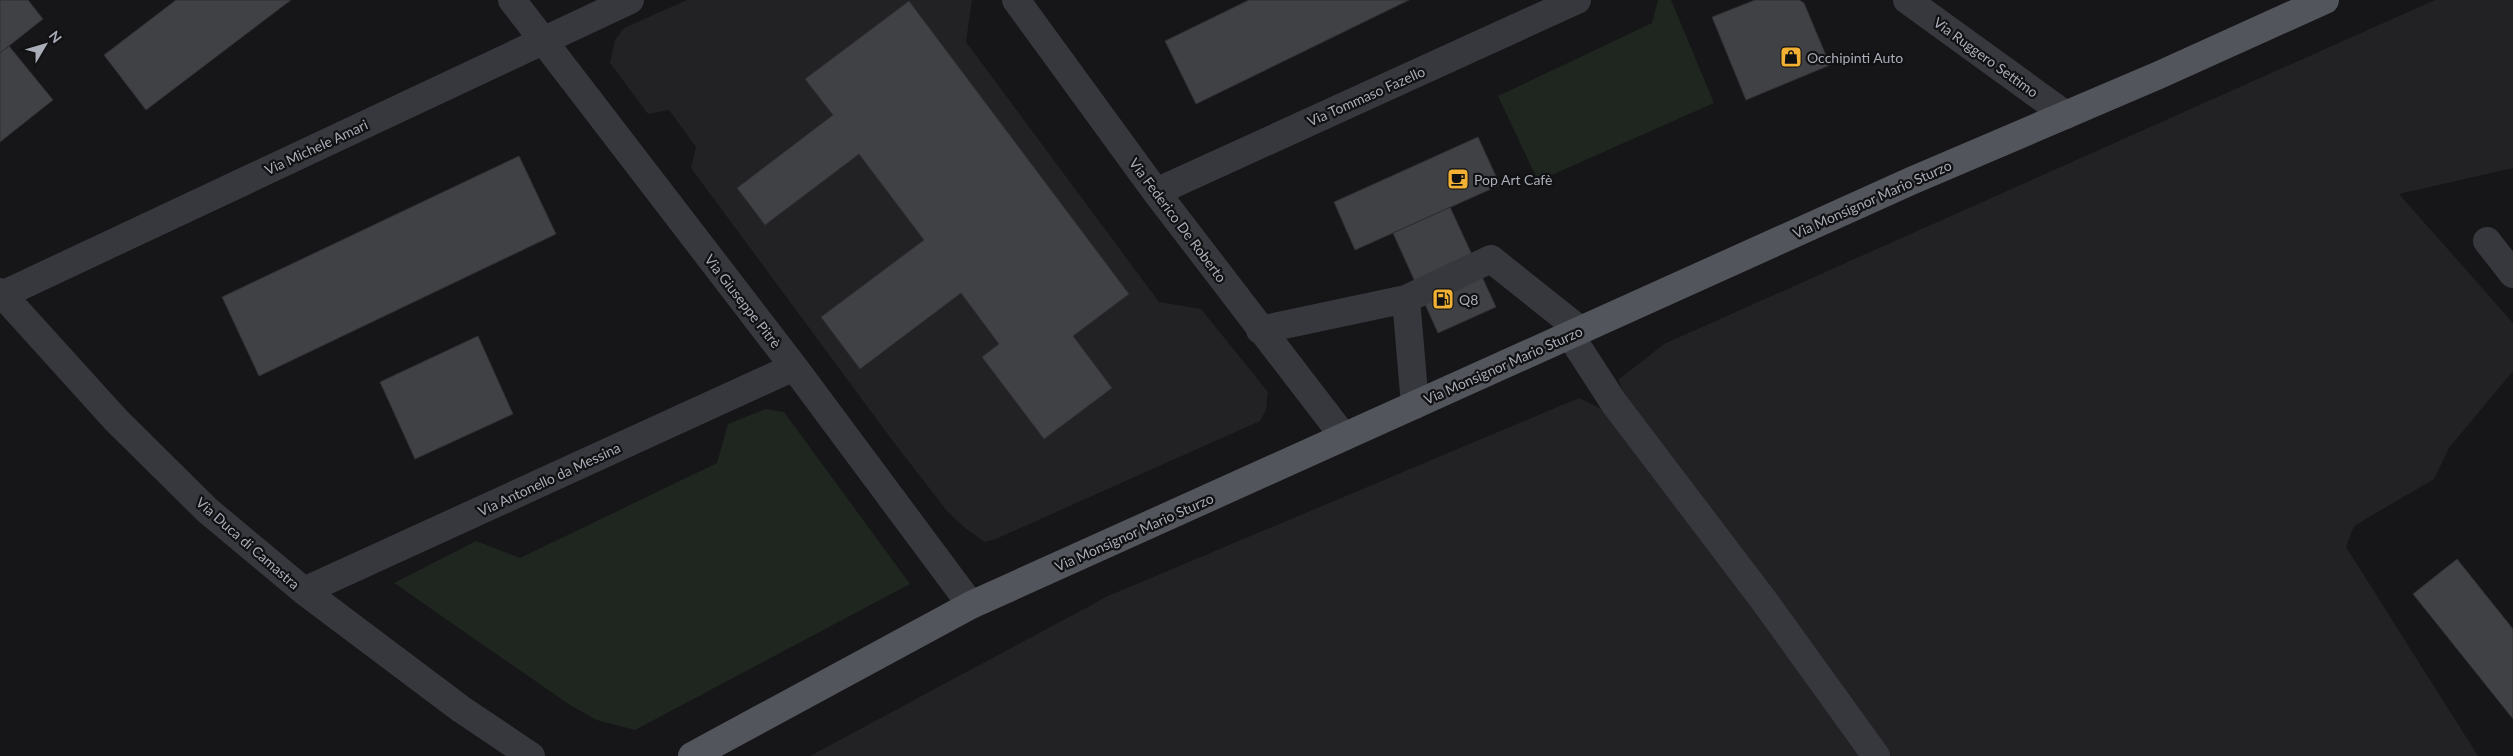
<svg xmlns="http://www.w3.org/2000/svg" width="2513" height="756" font-family="Lato,sans-serif">
  <rect width="100%" height="100%" fill="#161618"/>
  <!-- built -->
  <path fill="#222225" d="M687 0H972L966 42 1159 302 1201 309 1268 392 1266 410 1260 421 998 538 985 542 965 528 947 511 892 440 691 168 696 147 669 110 648 114 610 63 615 40 624 28Z
    M2435 0H2513V168L2399 194 2513 323V371L2449 448 2434 479 2354 526 2346 547 2478 756H810L1108 596 1579 398 1601 409 1614 403 1626 397 1618 380 1664 344Z"/>
  <!-- green -->
  <path fill="#1e261f" d="M1658 0H1671L1714 103 1538 181 1498 96 1652 23Z
    M766 409 784 412 910 584 635 730 597 720 570 705 394 583 476 541 520 558 717 463 728 424Z"/>
  <!-- building -->
  <path fill="#404145" stroke="#303034" d="M0 0H28L43 19 0 53Z
    M176 0H291L146 110 104 55Z
    M1249 0H1409L1196 104 1165 41Z
    M1755 0H1799L1804 3 1830 65 1746 100 1712 17Z
    M909 1 1129 294 1073 336 1112 388 1044 439 982 357 999 344 961 293 860 369 821 317 924 240 859 154 765 225 737 188 833 115 805 79Z
    M9 46 53 100 0 142V53Z
    M1478 137 1500 185 1355 250 1334 202Z
    M519 156 556 234 259 376 222 297Z
    M1450 207 1496 307 1438 333 1393 233Z
    M478 336 513 414 415 459 380 382Z
    M2457 559 2513 629V719L2413 594Z"/>
  <g fill="none" stroke-linecap="round" stroke-linejoin="round">
    <!-- minor -->
    <path stroke="#37383d" stroke-width="28" d="M512 0 794 367 971 605
      M1016 0 1156 192 1344 437
      M1907 0 2066 115
      M1156 192 1577 0
      M2487 241 2513 274
      M0 292 116 420 207 510 304 591 461 709 531 756
      M2 295 630 0
      M1260 330 1406 299
      M1570 335 1614 403 1765 602 1876 756
      M1415 405 1406 299 1491 259 1580 330
      M304 591 794 367"/>
    <!-- major -->
    <path stroke="#53555c" stroke-width="28" d="M692 756 971 605 1911 181 2159 75 2325 0"/>
  </g>
  <!-- icons -->
  <defs>
    <g id="shop-square" transform="scale(1.125)"><rect x="-9" y="-9" width="18" height="18" rx="4" fill="#f2b134" stroke="#111113"/><path d="M-5-2.5h2.3a2.7 3.5 0 0 1 5.4 0H5L5.5 6h-11ZM-1.5-2.5h3a1.5 2.3 0 0 0-3 0Z" fill="#111"/></g>
    <g id="cafe-square" transform="scale(1.125)"><rect x="-9" y="-9" width="18" height="18" rx="4" fill="#f2b134" stroke="#111113"/><path d="M-5.5-4.5H6V0H3Q3 3.5 0 3.5H-2.5Q-5.5 3.5-5.5 0ZM3-3.2v2h1.7v-2ZM-6 4.5H4V6H-6Z" fill="#111"/></g>
    <g id="fuel-square" transform="scale(1.125)"><rect x="-9" y="-9" width="18" height="18" rx="4" fill="#f2b134" stroke="#111113"/><path d="M-5.5-6h7V0h2V4h1.3V-2.5L3-4.5l.8-.8L6-3V5H2.5V1h-1V6h-7ZM-4.2-4.7v3.2H.2V-4.7Z" fill="#111"/></g>
  </defs>
  <g fill-rule="evenodd">
    <use href="#shop-square" x="1791" y="57"/>
    <use href="#cafe-square" x="1458" y="179"/>
    <use href="#fuel-square" x="1443" y="299"/>
  </g>
  <g text-anchor="middle" dominant-baseline="central" stroke-width="4.5" stroke-linejoin="round" paint-order="stroke">
    <!-- poi labels -->
    <g font-size="14" fill="#a8adb8" stroke="#111113" text-anchor="start">
      <text x="1807" y="57">Occhipinti Auto</text>
      <text x="1474" y="179">Pop Art Cafè</text>
      <text x="1459" y="299">Q8</text>
    </g>
    <!-- street labels -->
    <g font-size="14" fill="#a8adb8" stroke="#111113">
      <text transform="translate(1986 57) rotate(36)">Via Ruggero Settimo</text>
      <text transform="translate(1366 96) rotate(-24)">Via Tommaso Fazello</text>
      <text transform="translate(316 147) rotate(-25)">Via Michele Amari</text>
      <text transform="translate(1872 199) rotate(-24)">Via Monsignor Mario Sturzo</text>
      <text transform="translate(1178 220) rotate(53)">Via Federico De Roberto</text>
      <text transform="translate(743 301) rotate(52)">Via Giuseppe Pitrè</text>
      <text transform="translate(1503 365) rotate(-24)">Via Monsignor Mario Sturzo</text>
      <text transform="translate(549 479) rotate(-25)">Via Antonello da Messina</text>
      <text transform="translate(1134 532) rotate(-24)">Via Monsignor Mario Sturzo</text>
      <text transform="translate(248 543) rotate(41)">Via Duca di Camastra</text>
    </g>
  </g>
  <!-- north arrow -->
  <g transform="translate(45 45) rotate(52)" stroke="#111113" stroke-width="4" paint-order="stroke">
  <path d="M0-4L9 19L0 12L-9 19Z" fill="#a8adb8"/>
  <text y="-8" font-size="14" font-weight="bold" text-anchor="middle" fill="#a8adb8">N</text>
  </g>
</svg>
